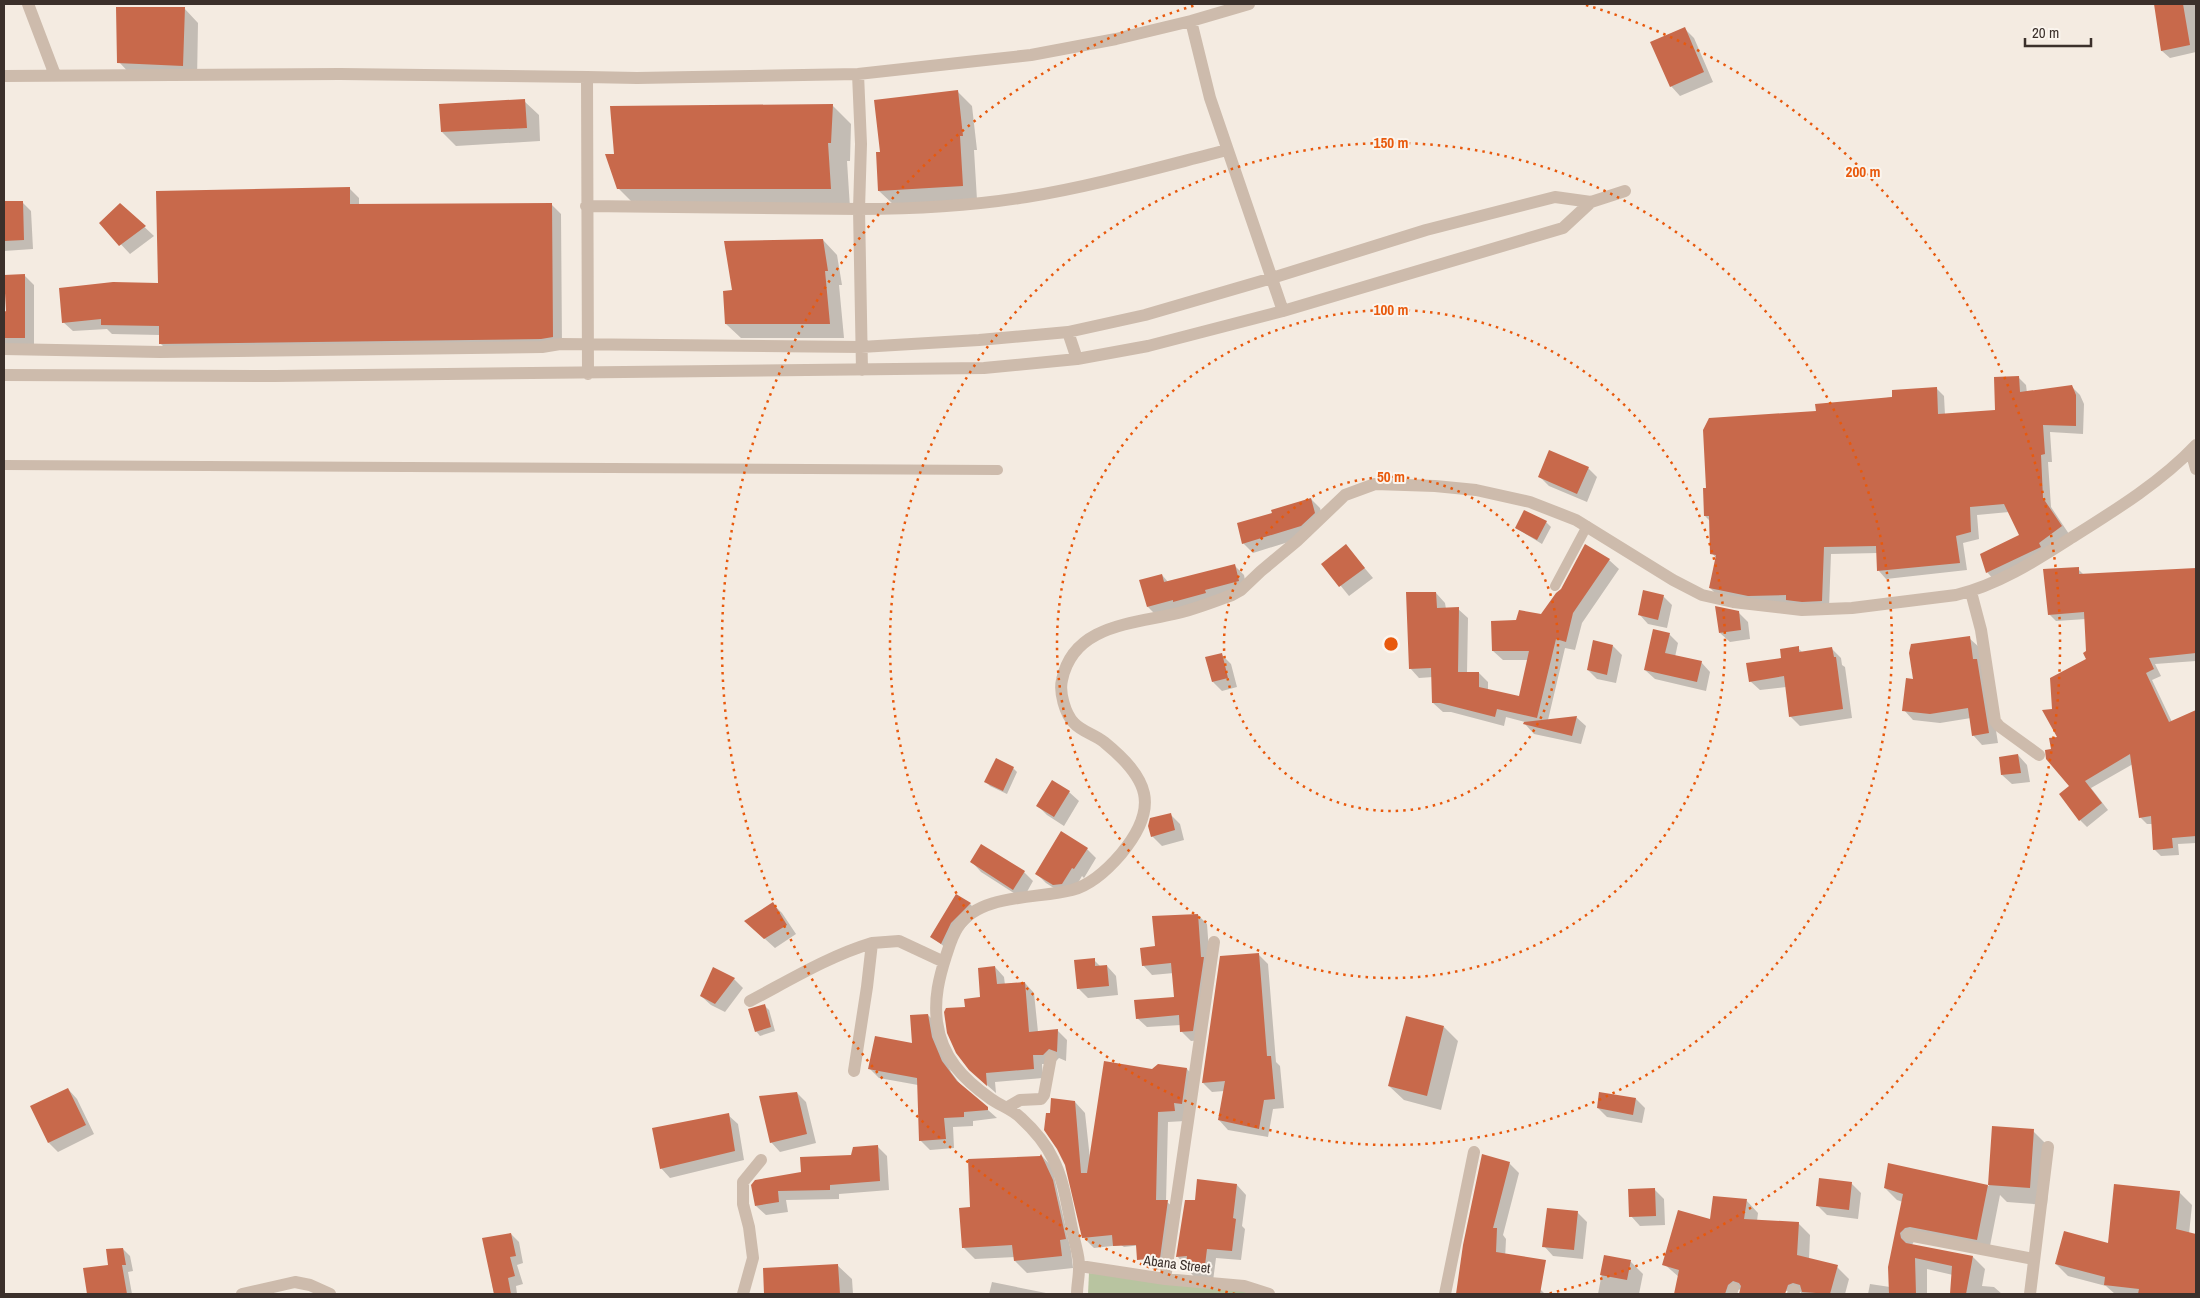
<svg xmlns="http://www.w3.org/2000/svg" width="2200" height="1298" font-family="'Archivo Narrow',sans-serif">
  <rect width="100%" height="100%" fill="#f4ebe1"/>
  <!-- green -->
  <path fill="#b8c4a0" d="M1089 1273 1245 1291 1254 1294H1088Z"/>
  <!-- shadow -->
  <path fill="#0003" d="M2155 4H2196V52L2170 58 2162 51Z
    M184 8 198 23 197 80 133 77 119 62Z
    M1684 28 1694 38 1713 82 1680 96 1671 86Z
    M957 91 972 106 977 150H974L977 200 894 205 879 191 881 153Z
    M524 101 539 115 540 141 456 146 442 132Z
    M832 105 851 124 850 161H847L850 208H638L619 189 615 156Z
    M350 189 359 198V205L551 204 561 214 562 346 170 353 160 343V335L112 334 107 329 73 331 63 322 159 284Z
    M22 202 31 211 33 249 4 251V203Z
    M121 205 154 236 130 254 101 223Z
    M823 240 837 255 842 285H839L844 338H741L726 324 734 292Z
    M25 276 34 285V347L4 348V313H7Z
    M2018 377 2026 385 2027 393 2072 387 2080 395 2084 404 2083 434 2050 432 2052 462H2048L2051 507 2069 534 1994 580 1987 572 2021 535 2009 512 1977 515 1979 539 1963 543 1967 570 1886 579 1879 571 1878 553 1831 554 1829 608 1718 596 1710 588 1716 558 1712 553 1710 521 1705 516 1817 412 1936 388 1944 396 1945 415 1996 412Z
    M1588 468 1597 477 1587 502 1549 486 1539 476Z
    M1311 499 1320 508 1324 522 1311 535 1253 553 1243 543 1274 514Z
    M1546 522 1551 527 1542 544 1516 528Z
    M1346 546 1373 578 1349 596 1323 564Z
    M1609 560 1619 569 1582 623 1575 650 1565 648 1548 720 1576 717 1586 726 1581 744 1534 734 1525 724V722L1506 717 1504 726 1451 712H1443L1433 703V677L1419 678 1410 668 1436 593 1445 603 1446 609H1458L1468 618 1467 673H1479L1488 682V690L1520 697 1528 660H1503L1493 651 1517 621 1541 616Z
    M1235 566 1244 575 1247 590 1157 616 1148 607 1162 575 1169 583Z
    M2078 569 2084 575 2196 569V661L2155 664 2161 676 2152 680 2172 722 2196 712V843L2178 844 2179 855 2161 856 2154 849 2153 824H2147L2140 817 2133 764 2091 788 2108 810 2087 827 2080 820 2071 786 2052 751 2059 738 2053 710 2088 660 2086 619 2056 621 2049 614Z
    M1663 596 1672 605 1667 628 1648 624 1639 614Z
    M1738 612 1748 622 1750 639 1730 642 1720 633Z
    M1669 634 1678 643 1675 657 1701 662 1710 672 1706 691 1655 679 1645 670Z
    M1969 638 1979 647 1986 669 1998 743 1982 745 1973 735 1971 718 1940 723 1913 720 1904 710 1915 681Z
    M1613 646 1622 655 1616 683 1597 679 1588 670Z
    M1798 648 1803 653 1832 649 1841 658 1842 665 1845 667 1852 718 1800 726 1790 716 1786 687 1760 690 1750 681Z
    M1221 654 1231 664 1237 687 1222 691 1213 682Z
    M2018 755 2027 765 2030 782 2012 784 2002 775Z
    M1013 768 1017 772 1007 794 990 786 986 782Z
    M1069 792 1079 801 1064 826 1047 815 1038 806Z
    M1170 814 1180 824 1184 840 1162 846 1152 836Z
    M1087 849 1096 858 1084 878 1082 876 1072 893 1063 894 1046 883 1037 874Z
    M972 862 1024 872 1033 881 1023 899 981 872Z
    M773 904 782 913 796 934 775 948 755 930Z
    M970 904 979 913 960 932 951 952 932 937Z
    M1198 915 1207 924 1210 965 1202 1040 1191 1041 1182 1032 1181 1025 1147 1027 1137 1018 1176 998 1174 973 1152 975 1143 965 1156 948Z
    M1258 954 1268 964 1276 1062 1280 1066 1284 1108 1273 1109 1268 1137 1228 1130 1219 1120 1224 1091 1212 1092 1203 1083 1221 957Z
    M1094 960 1101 967 1107 966 1116 976 1118 995 1088 998 1078 988Z
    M995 967 1004 977 1005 985 1025 983 1034 993 1038 1032 1058 1031 1067 1040 1066 1061 1059 1058 1053 1064H1042L1043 1078 995 1082 996 1093 980 1079 966 1008 981 998Z
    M734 979 743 988 725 1012 711 1005 701 996Z
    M764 1005 769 1010 775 1031 760 1036 756 1031Z
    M928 1015 937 1024 941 1048 951 1072 963 1088 997 1118 973 1121V1126L953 1127 954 1148 930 1150 920 1140 918 1085 879 1078 870 1069 913 1044Z
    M1444 1027 1458 1041 1441 1110 1404 1100 1389 1086Z
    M1158 1065 1187 1069 1197 1080 1185 1121 1168 1122 1166 1201 1178 1212 1170 1268 1154 1270 1144 1259 1141 1245 1124 1247 1121 1245 1094 1248 1083 1237 1066 1165 1051 1115 1075 1102 1085 1113 1090 1159Z
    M68 1089 77 1099 94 1134 58 1152 49 1143Z
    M797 1093 806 1102 816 1143 780 1152 771 1142Z
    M1636 1099 1645 1108 1642 1123 1607 1117 1598 1108Z
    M728 1115 738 1124 744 1160 670 1178 661 1168Z
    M1994 1128 2033 1131 2051 1149 2047 1205 2007 1202 2000 1195 1989 1251 1914 1241 1912 1245 1973 1257 1985 1269 1982 1286 1994 1287 2002 1294H1952L1953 1275 1927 1269V1294H1868L1870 1284 1890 1287 1903 1202 1897 1200 1885 1188 1889 1165 1989 1186Z
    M877 1146 887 1156 889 1190 839 1194V1199L786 1200 788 1212 766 1215 756 1206 802 1173Z
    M1042 1156 1052 1167 1071 1251 1073 1268 1027 1273 1015 1261V1257L975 1259 963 1247 971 1209Z
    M1509 1163 1519 1173 1503 1235 1506 1239 1505 1259 1465 1246Z
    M1851 1183 1861 1193 1858 1219 1827 1215 1818 1206Z
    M1237 1185 1246 1195 1242 1226 1245 1229 1241 1260 1216 1258 1213 1281 1196 1279 1178 1257 1196 1201Z
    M1654 1189 1664 1199 1665 1225 1640 1226 1631 1216Z
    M2179 1192 2192 1205 2189 1234 2196 1236V1294H2115L2106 1286 2068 1276 2056 1264 2109 1245Z
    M1746 1200 1758 1213 1757 1221 1798 1223 1810 1235 1809 1259 1837 1267 1849 1279 1845 1294H1802L1799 1290 1785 1291V1294H1753L1754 1289 1730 1290 1729 1294H1675L1679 1277 1664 1264 1711 1221Z
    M1577 1212 1587 1222 1583 1259 1553 1256 1544 1246Z
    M511 1234 519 1242 523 1263 517 1265 523 1284 516 1286 517 1294H494L484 1239Z
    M123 1249 130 1256 133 1271 128 1272 132 1294H88L84 1269 109 1266Z
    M1605 1257 1631 1262 1643 1274 1639 1294H1598Z
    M837 1265 852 1279 853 1294H766L764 1269Z
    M1461 1276 1540 1289 1545 1294H1458Z
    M992 1282 1051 1294H989Z"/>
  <!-- building -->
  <path fill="#c8694b" d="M2154 4H2183L2190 45 2161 51Z
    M116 7H185L183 66 117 63Z
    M1685 27 1704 72 1670 87 1650 42Z
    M958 90 963 136H960L963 186 878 191 876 152H880L874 100Z
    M525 99 527 128 441 132 439 104Z
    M833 104 831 143H828L831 189H617L605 154H614L610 106Z
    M350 187V204L552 203 553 337 541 339 159 344V326L101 325V319L62 323 59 288 113 282 158 283 156 191Z
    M4 201H23L24 240 4 241Z
    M120 203 146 226 119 246 99 223Z
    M823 239 828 271H825L830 324H725L723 291 732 290 724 241Z
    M25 274V338H4V312L6 311 4 275Z
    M2019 376 2020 392 2072 385 2076 395V426L2043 425 2045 454 2041 455 2043 498 2062 526 2039 543 2041 547 1986 573 1980 554 2019 535 2004 504 1970 507 1971 532 1956 536 1960 563 1877 571 1876 546 1824 547 1822 601 1802 602 1786 600V595L1748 596 1709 588 1716 555 1710 554 1709 516H1704L1703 488H1706L1703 430 1709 418 1816 411 1815 404 1892 397V390L1937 387 1938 414 1995 410 1994 377Z
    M1549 450 1589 467 1577 494 1538 477Z
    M1311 498 1315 513 1301 526 1242 544 1237 523 1272 513 1271 510Z
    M1524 510 1547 521 1537 540 1515 528Z
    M1346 544 1365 568 1339 587 1321 564Z
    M1585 544 1610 559 1573 613 1566 642 1556 639 1537 718 1497 709 1495 717 1440 703H1432L1431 668 1409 669 1406 592H1436L1437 608 1459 607 1458 672H1479V687L1519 696 1529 651H1492L1491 621 1516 620 1519 610 1541 614 1556 593 1561 589Z
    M1235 564 1239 581 1205 590 1206 593 1173 602V600L1147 607 1139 580 1162 574 1164 582Z
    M2079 567V574L2196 568V653L2149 658 2154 669 2146 673 2169 722 2196 710V836L2172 838 2173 848 2153 850 2151 816 2139 818 2130 754 2085 781 2102 803 2079 821 2059 794 2069 786 2046 759 2045 750 2051 749 2049 738 2057 737 2042 710 2052 709 2050 678 2086 659 2083 653 2086 651 2084 612 2048 615 2043 569Z
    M1643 590 1664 595 1658 620 1638 615Z
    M1715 606 1739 611 1741 630 1719 633Z
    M1653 629 1670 633 1665 653 1702 661 1697 682 1644 670Z
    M1970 636 1973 659H1977L1989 733 1972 736 1968 708 1930 714 1902 711 1906 678 1913 679 1909 653 1911 644Z
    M1593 640 1613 645 1607 675 1587 670Z
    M1799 646V652L1832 647 1834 657H1836L1843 709 1789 717 1784 676 1749 682 1746 663 1781 658 1780 649Z
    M1222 653 1228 678 1212 682 1205 657Z
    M1577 716 1572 736 1523 724 1524 722Z
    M2018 754 2021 773 2001 775 1999 757Z
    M996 758 1014 767 1003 791 984 782Z
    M1052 780 1070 791 1054 817 1036 806Z
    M1171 813 1175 830 1151 837 1148 826 1150 818Z
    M1061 831 1088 848 1074 869 1072 868 1062 884 1053 885 1035 874Z
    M981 844 1025 871 1013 890 970 862Z
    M956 894 971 903 951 923 941 944 930 937Z
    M773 902 787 925 764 939 744 921Z
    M1198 914 1201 957H1204L1193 1031 1180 1032 1179 1015 1136 1019 1134 1000 1174 997 1171 963 1142 966 1140 948 1155 946 1152 916Z
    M1259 953 1267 1056H1271L1275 1099 1264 1100 1259 1129 1218 1120 1225 1081 1202 1083 1220 956Z
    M1095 958V966L1107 965 1109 986 1077 989 1074 960Z
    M995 966 997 984 1025 982 1029 1032 1058 1029 1057 1052 1049 1049 1043 1055H1033L1034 1069 986 1073 987 1086 969 1070 956 1053 947 1033 944 1012 946 1008 965 1007 964 999 980 997 978 968Z
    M713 967 735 978 715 1004 700 996Z
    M765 1004 771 1027 755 1032 748 1009Z
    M928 1014 932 1037 942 1061 957 1081 988 1107V1110L964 1112V1117L944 1118 946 1139 919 1141 917 1078 868 1069 875 1036 912 1043 910 1015Z
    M1406 1016 1444 1026 1427 1096 1388 1086Z
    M1104 1061 1152 1069 1158 1064 1187 1068 1182 1104 1174 1103 1175 1111 1158 1112 1156 1200H1168L1160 1258 1137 1260 1136 1245 1113 1246 1112 1235 1082 1238 1065 1165 1057 1149 1044 1130 1046 1113H1050L1051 1098 1075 1101 1081 1173H1087Z
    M68 1088 86 1125 48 1143 30 1106Z
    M797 1092 807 1134 770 1143 759 1096Z
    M1599 1092 1636 1098 1633 1115 1597 1108Z
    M729 1113 735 1151 660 1169 652 1128Z
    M1992 1126 2034 1129 2030 1188 1988 1185Z
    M878 1145 880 1181 830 1185V1190L778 1191 779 1202 755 1206 751 1185 755 1180 801 1172 800 1157 851 1155 853 1147Z
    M1041 1154 1053 1180 1066 1239 1060 1240 1062 1256 1014 1261 1012 1245 962 1248 959 1208 970 1207 968 1159 1040 1156Z
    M1482 1154 1510 1162 1493 1228H1497L1496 1252 1546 1260 1540 1294H1456L1463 1245Z
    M1888 1163 1988 1185 1977 1240 1910 1227 1905 1228 1900 1233 1901 1238 1906 1243 1973 1256 1966 1294H1950L1952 1266 1915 1258 1916 1294H1889L1888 1267 1903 1194 1884 1188Z
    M1819 1178 1852 1182 1849 1210 1816 1206Z
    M1197 1179 1237 1184 1233 1218 1236 1219 1232 1251 1207 1249 1204 1273 1185 1270 1187 1256 1176 1257 1185 1200H1195Z
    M2114 1184 2180 1191 2176 1229 2196 1234V1294H2138L2139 1289 2104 1285 2105 1277 2055 1264 2064 1231 2108 1243Z
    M1655 1188 1656 1216 1629 1217 1628 1189Z
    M1713 1196 1747 1199 1744 1219 1799 1222 1797 1255 1838 1265 1830 1294 1802 1292 1800 1285 1793 1283 1788 1285 1785 1294H1739L1741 1286 1739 1283 1733 1281 1728 1285 1725 1294H1674L1679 1270 1662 1265 1678 1210 1710 1219Z
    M1547 1208 1578 1211 1574 1250 1542 1247Z
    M511 1233 516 1256 510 1257 515 1276 508 1278 511 1294H494L482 1238Z
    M123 1248 126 1265H122L127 1294H87L83 1268 108 1265 106 1249Z
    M1604 1255 1631 1260 1627 1280 1600 1275Z
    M838 1264 840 1294H764L763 1268Z"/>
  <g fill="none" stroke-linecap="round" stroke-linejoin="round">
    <!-- lane -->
    <path stroke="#cdbbac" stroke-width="10" d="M4 465 998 470
      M1555 586 1587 526
      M1732 1294 1734 1288"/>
    <!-- street -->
    <path stroke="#cdbbac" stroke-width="12" d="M28 4 55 75
      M1191 21 1210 98 1283 311
      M4 76 340 74 587 77 588 374
      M587 77 637 78 858 74 967 62 1031 55 1116 39 1191 21 1249 4
      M586 206 859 209 861 144 858 74
      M1068 332 1077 359
      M4 349 160 352 542 347 560 344 861 347 979 340 1068 332 1145 315 1272 278 1426 230 1555 197 1591 202
      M862 370 859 209C915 209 971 206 1026 197 1094 186 1160 167 1227 150
      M4 375 275 376 984 368 1077 359 1148 346 1283 311 1563 228 1591 202 1625 191
      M2191 451 2196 469
      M1971 592 1981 630 1995 721 1999 726 2039 755
      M750 1001C790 980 829 956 872 943
      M854 1071 867 987 872 943 899 941 944 962
      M1008 1107 1020 1100 1041 1099 1044 1095 1051 1057
      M1908 1235 2034 1259
      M1080 1266 1165 1279 1244 1286 1269 1294
      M1165 1279 1214 942
      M242 1294 295 1282 310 1285 330 1294
      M743 1294 753 1258 749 1227 743 1204V1182L761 1160
      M1077 1294C1077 1286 1079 1277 1079 1269 1080 1259 1076 1248 1074 1238 1068 1213 1065 1182 1053 1159 1046 1144 1033 1129 1021 1118 1012 1109 1001 1106 991 1099 963 1079 942 1058 937 1022 934 998 939 978 946 956 949 947 952 936 958 927 979 893 1039 899 1072 890 1091 885 1109 868 1121 854 1161 806 1148 778 1104 742 1095 735 1081 731 1074 723 1065 714 1059 692 1062 680 1073 626 1130 624 1174 614 1193 610 1213 602 1232 595L1241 590 1261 571 1297 541 1345 495 1375 484 1435 486 1476 490 1530 502 1576 520 1673 580 1702 595 1733 602 1802 610 1852 608 1956 595C1998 585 2035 561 2071 538 2114 511 2161 482 2196 445
      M1445 1294 1474 1152
      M1793 1294 1794 1291
      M2030 1294 2048 1147"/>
  </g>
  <!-- distance rings -->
  <g fill="none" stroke="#e8590c" stroke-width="2.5" stroke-dasharray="2.5 5">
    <circle cx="1391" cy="644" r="167"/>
    <circle cx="1391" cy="644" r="334"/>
    <circle cx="1391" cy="644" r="501"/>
    <path d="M1235 1294A668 668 0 0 1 1196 5M1586 5A668 668 0 0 1 1547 1294"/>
  </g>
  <g text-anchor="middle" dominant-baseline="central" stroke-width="4" stroke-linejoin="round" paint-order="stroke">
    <!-- street labels -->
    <g font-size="14" fill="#3b302b" stroke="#fbf5ee">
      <text transform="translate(1177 1264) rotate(7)">Abana Street</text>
    </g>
  </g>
  <circle cx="1391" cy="644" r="8" fill="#e8590c" stroke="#fbf5ee" stroke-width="2.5"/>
  <g font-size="15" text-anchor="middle" font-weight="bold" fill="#e8590c" stroke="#fbf5ee" stroke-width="4" stroke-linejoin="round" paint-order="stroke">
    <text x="1391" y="148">150 m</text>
    <text x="1863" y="177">200 m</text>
    <text x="1391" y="315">100 m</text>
    <text x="1391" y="482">50 m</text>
  </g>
  <!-- border -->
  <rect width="2200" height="1298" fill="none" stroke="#3b302b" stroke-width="10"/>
  <!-- scale -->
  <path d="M2025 38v8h66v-8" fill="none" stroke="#3b302b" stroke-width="2.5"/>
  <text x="2032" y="38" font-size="15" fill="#3b302b" stroke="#fbf5ee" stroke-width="4" paint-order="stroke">20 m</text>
</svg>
